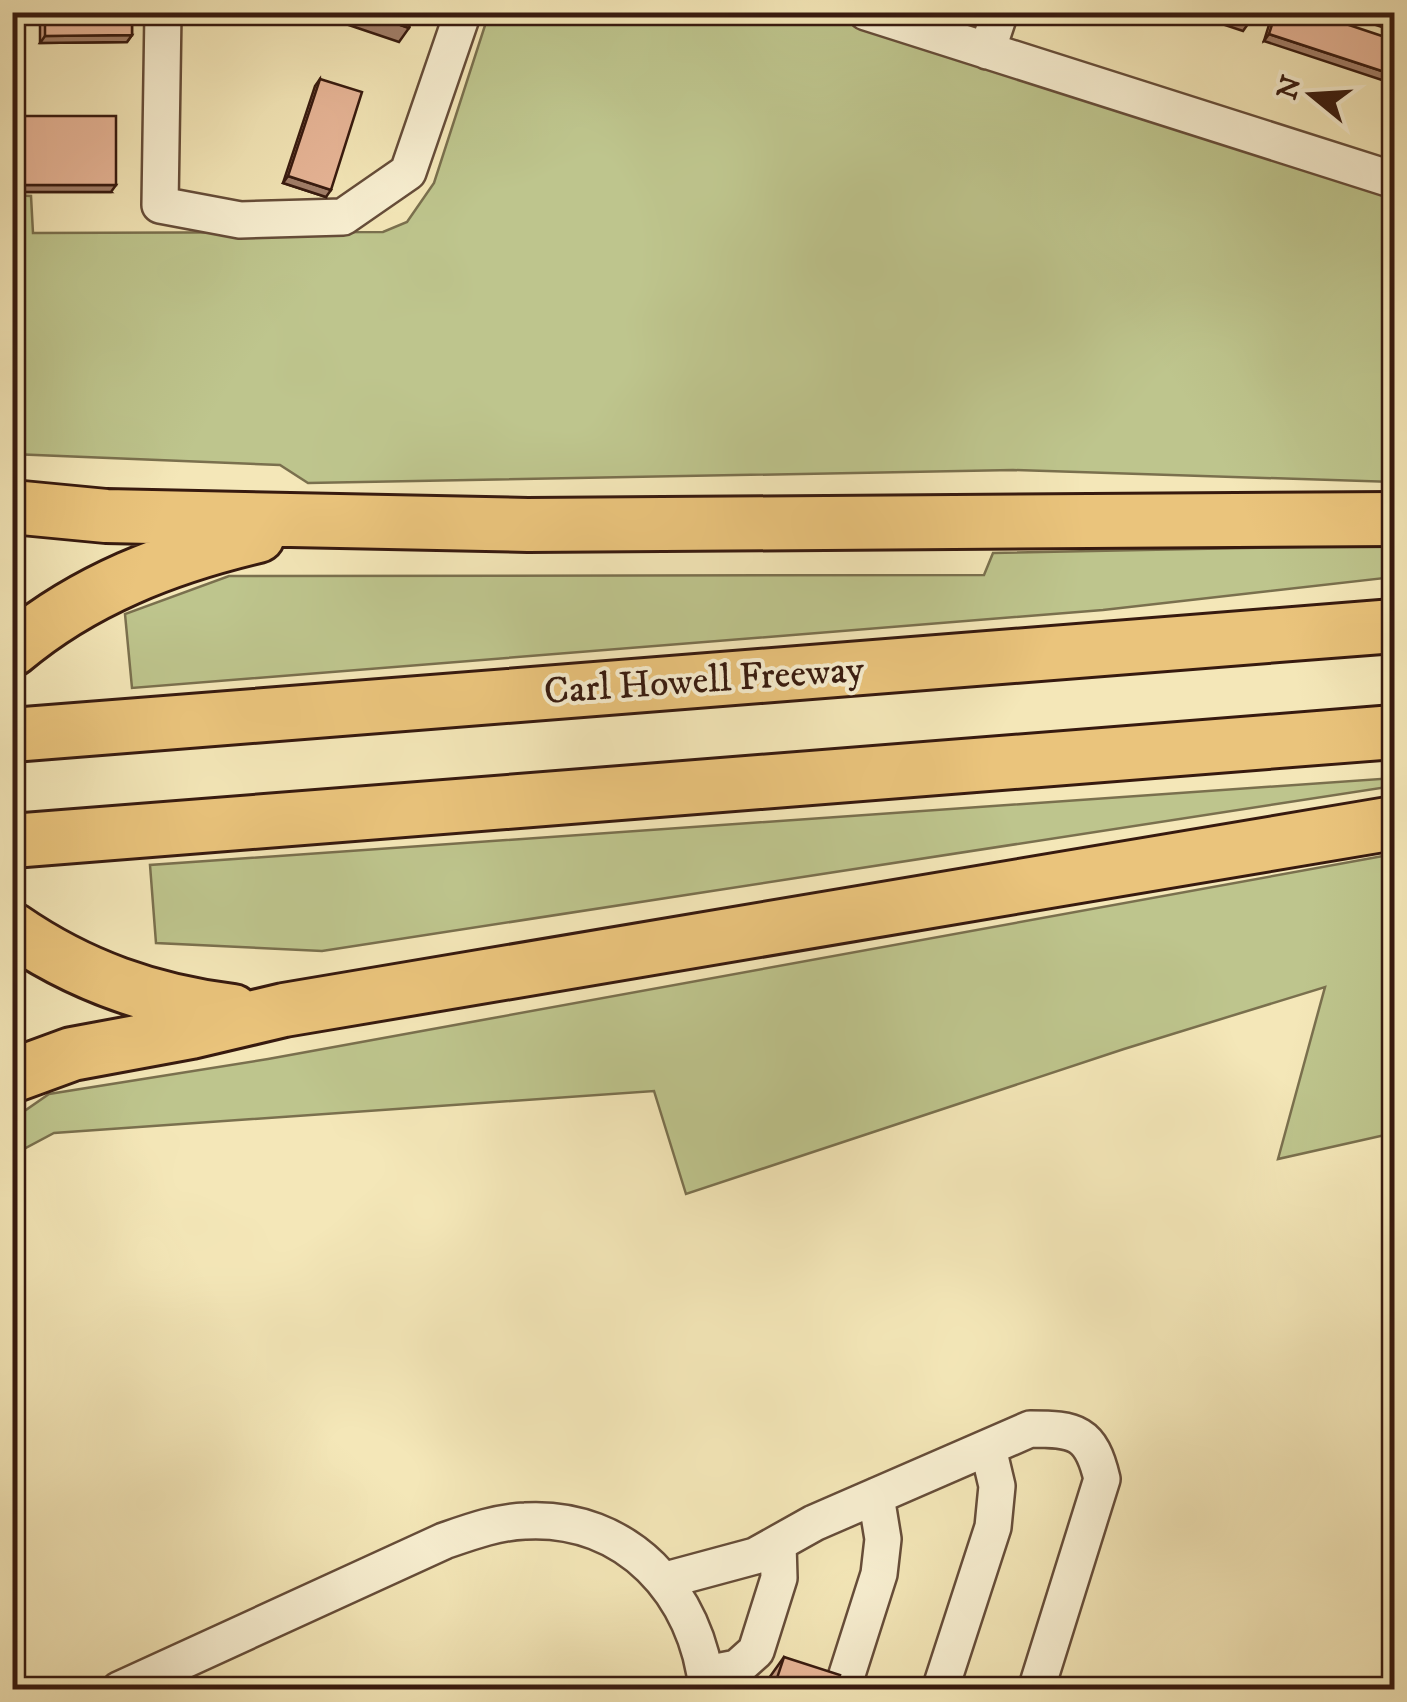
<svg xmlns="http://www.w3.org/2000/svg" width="1407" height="1702" font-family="'IM FELL DW Pica',serif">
  <rect width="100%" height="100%" fill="#f4e7b8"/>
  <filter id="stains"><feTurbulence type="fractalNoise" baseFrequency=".002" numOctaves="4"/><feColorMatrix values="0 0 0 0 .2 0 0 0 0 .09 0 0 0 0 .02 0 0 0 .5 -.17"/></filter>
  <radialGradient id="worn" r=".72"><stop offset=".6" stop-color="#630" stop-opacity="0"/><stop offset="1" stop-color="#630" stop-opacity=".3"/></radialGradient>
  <!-- green -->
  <path fill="#bec58d" stroke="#7a704e" stroke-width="2.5" d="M489 13H817L1394 197V482L1013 470 308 483 280 465 12 454V195L31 196 33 233 383 232 407 222 434 183Z
    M1394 545V577L1103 610 132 688 125 614 229 576 984 575 993 553Z
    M1394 778V786L322 951 156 943 150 865Z
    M1394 854V1133L1278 1159 1325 987 1124 1049 686 1194 654 1091 54 1133 24 1149 13 1166V1119L49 1094 268 1059Z"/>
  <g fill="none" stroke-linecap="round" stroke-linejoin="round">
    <!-- minor casing -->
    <g stroke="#664d39" stroke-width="40">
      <path id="minor" d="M163 12 160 205 240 220 343 217 408 172 463 12
        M866 12 1394 180
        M987 51 1000 12
        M666 1580 755 1556 814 1523 1030 1429C1076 1429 1091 1432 1102 1479L1036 1690
        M706 1674 737 1668 756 1651 779 1578 778 1544
        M119 1690 444 1541C470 1532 497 1522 525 1521 627 1515 698 1594 707 1690
        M842 1690 879 1574 883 1539 876 1496
        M940 1690 993 1527 997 1486 988 1448"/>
    </g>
    <!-- highway casing -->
    <g stroke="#371a0f" stroke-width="58">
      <path id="highway" d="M12 507 106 516 528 525 1394 519
        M12 650C83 590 169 557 258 536
        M12 735 1394 626
        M12 841 1394 732
        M12 929C80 976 152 1001 233 1011
        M12 1076 72 1054 191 1032 284 1010 1394 823"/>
    </g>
    <!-- minor -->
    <use href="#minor" stroke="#f8efd1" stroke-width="35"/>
    <!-- highway -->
    <use href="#highway" stroke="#eac47c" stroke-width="52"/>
  </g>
  <!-- wall -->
  <path fill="#c89d83" stroke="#371a0f" stroke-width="2.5" d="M40 12H132V35L127 42 40 43Z
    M1273 12H1310L1264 41Z
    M320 79 326 197 283 183 315 86Z
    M15 116 111 192H12V119Z
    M784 1657 835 1690H765L769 1678Z"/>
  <!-- shaded-wall -->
  <path fill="#a27f6a" stroke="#371a0f" stroke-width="2.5" d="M340 12H363L409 28 399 42 334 20Z
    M1186 12H1213L1248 24 1243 31Z
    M1337 12H1394V31Z
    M1269 34 1394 75V84L1264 41Z
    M132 35 127 42 40 43 45 36Z
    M288 176 331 190 326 197 283 183Z
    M14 185H116L111 192H12Z"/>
  <!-- building -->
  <path fill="#e8b698" stroke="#371a0f" stroke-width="2.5" d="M45 12H132V35L45 36Z
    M363 12H414L409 28Z
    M1213 12H1252L1248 24Z
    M1276 12H1310L1394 40V75L1269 34Z
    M320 79 362 92 331 190 288 176Z
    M15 116H116V185H14Z
    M784 1657 840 1675 835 1690H773Z"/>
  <g text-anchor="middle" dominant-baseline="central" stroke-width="8" stroke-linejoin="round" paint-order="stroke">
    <!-- street labels -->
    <g font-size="38" fill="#371a0f" stroke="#f8efd1">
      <text transform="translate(704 681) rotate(-4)">Carl Howell Freeway</text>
    </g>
  </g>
  <!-- margin -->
  <rect width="1407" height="1702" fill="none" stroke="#f4e7b8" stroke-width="50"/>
  <rect x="15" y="15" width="1377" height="1672" fill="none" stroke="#371a0f" stroke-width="5"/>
  <rect x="25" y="25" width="1357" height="1652" fill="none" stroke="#371a0f" stroke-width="2.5"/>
  <!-- north arrow -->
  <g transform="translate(1312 95) rotate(288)" stroke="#f8efd1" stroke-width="8" paint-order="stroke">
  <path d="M0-8L18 38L0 25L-18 38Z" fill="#371a0f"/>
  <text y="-15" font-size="28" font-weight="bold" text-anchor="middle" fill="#371a0f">N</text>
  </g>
  <rect width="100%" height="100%" filter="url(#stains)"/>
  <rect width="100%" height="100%" fill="url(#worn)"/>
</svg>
